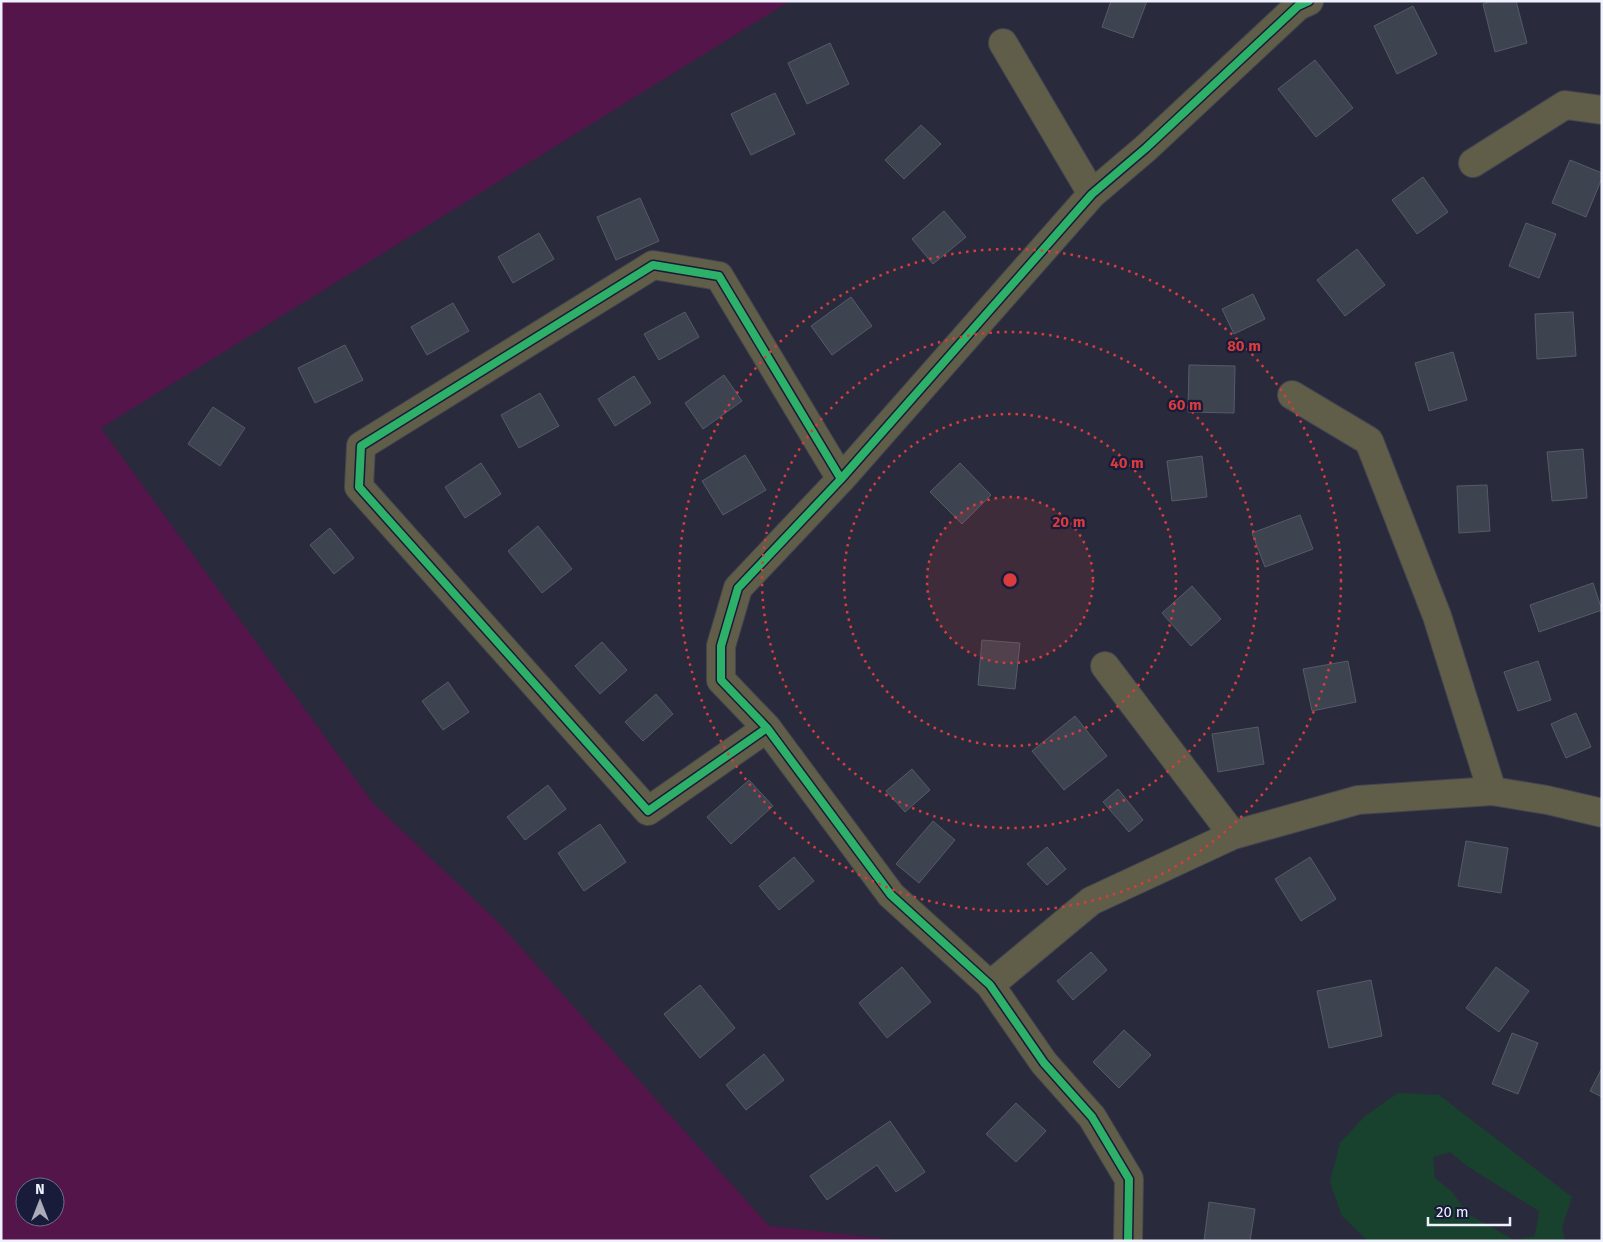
<svg xmlns="http://www.w3.org/2000/svg" width="1603" height="1242" font-family="'Fira Sans',sans-serif">
  <rect width="100%" height="100%" fill="#292b3c"/>
  <!-- green -->
  <path fill="#53154a" fill-rule="evenodd" d="M1 1H790L101 428 373 803 499 923 769 1226 907 1241H1ZM25 1187H55V1217H25Z"/>
  <!-- water -->
  <path fill="#18422d" fill-rule="evenodd" d="M1398 1093 1439 1095 1572 1197 1562 1227 1565 1241H1368L1342 1216 1330 1182 1340 1143 1365 1116ZM1450 1152 1467 1166 1539 1211 1535 1236 1514 1240 1468 1214 1452 1192 1435 1178 1433 1157Z"/>
  <!-- building -->
  <path fill="#3e4350" stroke="#555b69" d="M1111 1H1147L1133 38 1102 27Z
    M1492 1H1516L1527 43 1495 52 1483 4Z
    M1413 6 1437 54 1397 74 1374 26Z
    M830 43 849 84 807 104 788 63Z
    M1315 60 1353 108 1316 137 1278 89Z
    M775 93 795 134 751 155 731 114Z
    M921 125 941 144 904 179 885 160Z
    M1570 160 1602 173V178L1586 217 1552 203Z
    M1423 177 1448 212 1417 234 1392 200Z
    M640 198 659 241 616 260 597 217Z
    M944 211 966 237 933 264 912 239Z
    M1526 223 1556 234 1539 278 1509 266Z
    M539 233 554 259 513 283 498 257Z
    M1357 249 1385 285 1345 316 1317 280Z
    M1253 294 1265 319 1234 334 1222 309Z
    M851 297 872 326 832 355 811 326Z
    M453 303 469 331 427 355 411 327Z
    M685 312 699 337 659 360 644 334Z
    M1573 312 1576 356 1537 359 1535 314Z
    M345 345 363 380 315 403 298 368Z
    M1453 352 1467 400 1429 411 1415 363Z
    M1189 365 1235 366 1234 413 1188 412Z
    M724 375 742 401 703 429 685 403Z
    M634 376 651 403 615 426 598 399Z
    M540 393 559 426 519 448 501 415Z
    M213 407 245 428 220 466 188 444Z
    M1583 449 1587 498 1552 501 1547 452Z
    M745 455 766 490 723 515 702 481Z
    M1202 456 1207 497 1172 501 1167 461Z
    M481 463 501 494 465 518 445 487Z
    M960 463 991 495 962 524 930 492Z
    M1487 485 1490 531 1459 533 1457 486Z
    M1300 515 1313 549 1265 567 1252 533Z
    M538 526 572 569 542 593 508 551Z
    M330 528 354 558 334 574 310 545Z
    M1593 583 1602 610 1539 632 1530 605Z
    M1192 586 1221 619 1191 646 1162 613Z
    M982 640 1020 643 1015 689 978 685Z
    M602 642 627 670 600 694 575 666Z
    M1348 661 1356 702 1312 711 1303 669Z
    M1538 661 1551 700 1518 711 1504 672Z
    M448 682 469 712 443 730 422 701Z
    M656 694 673 714 643 741 625 722Z
    M1576 713 1591 747 1566 758 1551 724Z
    M1075 716 1107 756 1064 790 1032 751Z
    M1258 727 1264 764 1218 772 1212 734Z
    M912 769 930 790 905 812 886 791Z
    M749 780 773 806 731 844 707 817Z
    M548 785 566 809 525 840 507 817Z
    M1118 789 1143 820 1129 832 1103 802Z
    M933 821 955 840 919 883 896 864Z
    M600 824 626 862 584 891 558 853Z
    M1466 841 1508 848 1501 893 1458 886Z
    M1047 847 1066 869 1047 885 1027 864Z
    M794 857 814 881 779 910 759 886Z
    M1310 857 1336 899 1301 921 1275 879Z
    M1091 952 1107 970 1073 1000 1057 981Z
    M902 967 931 1002 887 1038 859 1003Z
    M1496 967 1529 991 1499 1032 1466 1008Z
    M1371 980 1382 1036 1329 1048 1317 991Z
    M700 985 735 1028 700 1058 664 1014Z
    M1124 1030 1151 1055 1119 1088 1093 1062Z
    M1512 1033 1538 1043 1518 1094 1492 1084Z
    M764 1054 784 1080 746 1110 726 1085Z
    M1602 1068V1097L1590 1091Z
    M1016 1103 1046 1131 1016 1162 986 1134Z
    M890 1121 925 1172 896 1192 877 1165 827 1200 810 1176Z
    M1209 1202 1255 1209 1250 1241H1204Z"/>
  <g fill="none" stroke-linecap="round" stroke-linejoin="round">
    <!-- minor casing -->
    <g stroke="#434552" stroke-width="30">
      <path id="minor" d="M1003 43 1092 194
        M1473 163 1565 105 1602 110
        M1292 395 1369 441 1437 616 1492 791
        M1105 666 1233 835
        M767 728 648 811 359 487 361 446 653 265 719 276 841 479
        M990 985 1091 901 1233 835 1358 800 1492 791 1547 800 1602 813
        M1128 1241 1129 1179 1092 1117 1044 1063 990 985 891 895 767 728 721 680V646L738 588 841 479 1092 194 1146 148 1298 6 1309 1"/>
    </g>
    <!-- minor -->
    <use href="#minor" stroke="#605d48" stroke-width="28"/>
    <!-- cycleway casing -->
    <g stroke="#181b39" stroke-width="11">
      <path id="cycleway" d="M767 728 648 811 359 487 361 446 653 265 719 276 841 479
        M1128 1241 1129 1179 1092 1117 1044 1063 990 985 891 895 767 728 721 680V646L738 588 841 479 1092 194 1146 148 1298 6 1309 1"/>
    </g>
    <!-- cycleway -->
    <use href="#cycleway" stroke="#2db169" stroke-width="8"/>
  </g>
  <!-- distance rings -->
  <circle cx="1010" cy="580" r="83" fill="#d83c3d" fill-opacity=".12"/>
  <g fill="none" stroke="#d83c3d" stroke-width="2.5" stroke-dasharray="2.5 5">
    <circle cx="1010" cy="580" r="83"/>
    <circle cx="1010" cy="580" r="166"/>
    <circle cx="1010" cy="580" r="248"/>
    <circle cx="1010" cy="580" r="331"/>
  </g>
  <circle cx="1010" cy="580" r="8" fill="#d83c3d" stroke="#181b39" stroke-width="2.5"/>
  <g font-size="15" text-anchor="middle" font-weight="bold" fill="#d83c3d" stroke="#181b39" stroke-width="4.5" stroke-linejoin="round" paint-order="stroke">
    <text x="1244" y="351">80 m</text>
    <text x="1185" y="410">60 m</text>
    <text x="1127" y="468">40 m</text>
    <text x="1069" y="527">20 m</text>
  </g>
  <!-- border -->
  <rect width="1603" height="1242" fill="none" stroke="#eff1fe" stroke-width="5"/>
  <!-- north arrow -->
  <g transform="translate(40 1202)"><circle r="24" fill="#181b39" stroke="#6e7188"/>
  <path d="M0-4L9 19L0 12L-9 19Z" fill="#aaacba"/>
  <text y="-8" font-size="14" font-weight="bold" text-anchor="middle" fill="#eff1fe">N</text>
  </g>
  <!-- scale -->
  <path d="M1428 1217v8h82v-8" fill="none" stroke="#eff1fe" stroke-width="2.5"/>
  <text x="1436" y="1217" font-size="15" fill="#eff1fe" stroke="#181b39" stroke-width="4" paint-order="stroke">20 m</text>
</svg>
